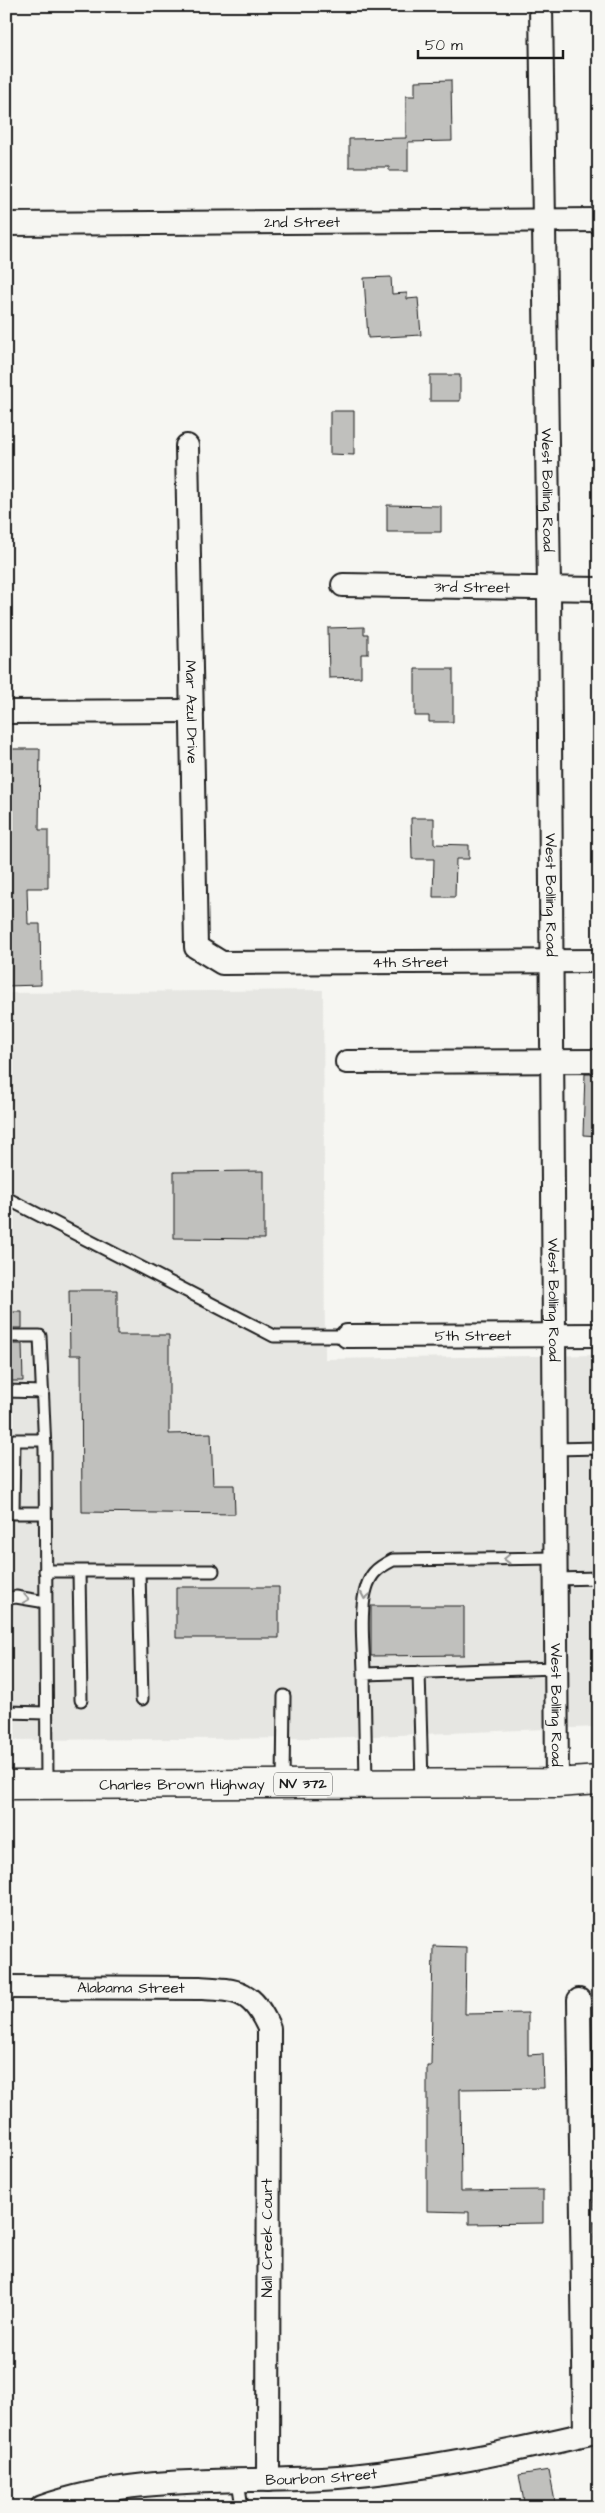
<svg xmlns="http://www.w3.org/2000/svg" width="605" height="2513" font-family="'Architects Daughter',sans-serif">
  <rect width="100%" height="100%" fill="#f6f6f2"/>
  <filter id="ink" filterUnits="userSpaceOnUse"><feTurbulence type="fractalNoise" baseFrequency=".02" numOctaves="2"/><feDisplacementMap in="SourceGraphic" scale="10" xChannelSelector="R" yChannelSelector="G"/><feConvolveMatrix kernelMatrix="1 2 1 2 8 2 1 2 1" color-interpolation-filters="sRGB"/></filter>
  <g filter="url(#ink)">
    <!-- built -->
    <path fill="#e6e6e2" d="M323 990 325 1359 599 1355V1727L323 1738 6 1740V993Z"/>
    <!-- building -->
    <path fill="#c0c0bd" stroke="#1c1c1c" d="M451 80 452 141 408 142V171H389V167H349V139L406 138V96H415V81Z
      M391 277 392 294 407 293V299L418 298 421 335 368 338 364 278Z
      M430 375H460V401H430Z
      M330 411H354V455L330 454Z
      M387 505 441 506V532H387Z
      M364 627V634H368V654H361V677L329 678 328 628Z
      M415 669H453V722H429V716H415Z
      M7 749H40L39 830H48V888H27L28 924H40L41 985 6 986Z
      M411 818H434V844L469 845V859H456L455 897H433L434 859H412Z
      M585 1074H599V1136L583 1135Z
      M264 1171V1239L174 1238V1172Z
      M69 1290H117V1335H169V1434L211 1433 213 1485H234L235 1514 82 1512 81 1355H70Z
      M6 1312H22V1328H6Z
      M6 1344H22L23 1381H6Z
      M176 1587H279V1638H176Z
      M371 1606H464V1655L371 1656Z
      M433 1946 466 1947 465 2014 528 2013V2055L543 2054 544 2088 460 2089 461 2191 543 2190V2223L469 2224V2212L427 2211V2066H431Z
      M549 2470 556 2507H525L519 2475Z"/>
    <g fill="none" stroke-linecap="round" stroke-linejoin="round">
      <!-- service casing -->
      <g stroke="#1c1c1c" stroke-width="15">
        <path id="service" d="M6 1198 274 1336H347
          M6 1336H40L45 1450 47 1785
          M6 1391 43 1392
          M44 1440H14L13 1513H45
          M555 1449 599 1448
          M45 1571H213
          M79 1571 81 1700
          M139 1571 142 1699
          M556 1579 599 1578
          M6 1599 16 1597 46 1602
          M419 1672 422 1783
          M364 1674C364 1647 356 1594 374 1573 379 1567 387 1563 393 1560L556 1558
          M6 1712 46 1713
          M366 1783 364 1674 556 1668
          M283 1784 284 1696
          M581 2168 599 2167
          M582 2215H599
          M238 2481 242 2507"/>
      </g>
      <!-- minor casing -->
      <g stroke="#1c1c1c" stroke-width="26">
        <g id="minor">
          <path id="s1" d="M541 6 549 588 557 1783"/>
          <path id="s2" d="M6 224 599 220"/>
          <path id="s3" d="M187 446 196 947 222 963 599 961"/>
          <path id="s4" d="M343 585 599 589"/>
          <path d="M6 712 192 711"/>
          <path d="M347 1062 599 1061"/>
          <path id="s5" d="M347 1336 599 1335"/>
          <path id="s6" d="M6 1987 200 1988C238 1990 252 1990 269 2028L268 2480"/>
          <path d="M579 2000 585 2434"/>
          <path id="s7" d="M42 2507C137 2473 239 2484 338 2477 427 2470 513 2451 599 2431"/>
        </g>
      </g>
      <!-- primary casing -->
      <g stroke="#1c1c1c" stroke-width="31">
        <g id="primary">
          <path id="s8" d="M6 1785 557 1783 599 1780"/>
        </g>
      </g>
      <!-- service -->
      <use href="#service" stroke="#f6f6f2" stroke-width="11"/>
      <!-- minor -->
      <use href="#minor" stroke="#f6f6f2" stroke-width="22"/>
      <!-- primary -->
      <use href="#primary" stroke="#f6f6f2" stroke-width="28"/>
    </g>
    <!-- one-way arrows -->
    <defs><path id="oneway-chevron" d="M-2-3.5L2.5 0L-2 3.5" fill="none" stroke-width="1.6" stroke-linecap="round" stroke-linejoin="round" transform="scale(1.25)"/></defs>
    <g stroke="#949492">
      <use href="#oneway-chevron" transform="translate(507 1559) rotate(179)"/>
      <use href="#oneway-chevron" transform="translate(365 1596) rotate(101)"/>
      <use href="#oneway-chevron" transform="translate(26 1599) rotate(9)"/>
    </g>
  </g>
  <g text-anchor="middle" dominant-baseline="central" stroke-width="4.5" stroke-linejoin="round" paint-order="stroke">
    <!-- shield labels -->
    <rect fill="#f6f6f2" stroke="#5d5d5c" stroke-width="1" x="274" y="1772.5" width="58" height="23" rx="4"/>
    <g font-size="14" font-weight="bold" fill="#1c1c1c">
      <text x="303" y="1784">NV 372</text>
    </g>
    <!-- street labels -->
    <g font-size="15" fill="#1c1c1c" stroke="#f6f6f2">
      <text stroke="none"><textPath href="#s2" startOffset="296">2nd Street</textPath></text>
      <text stroke="none"><textPath href="#s1" startOffset="484">West Bolling Road</textPath></text>
      <text stroke="none"><textPath href="#s4" startOffset="129">3rd Street</textPath></text>
      <text stroke="none"><textPath href="#s3" startOffset="266">Mar Azul Drive</textPath></text>
      <text stroke="none"><textPath href="#s1" startOffset="889">West Bolling Road</textPath></text>
      <text stroke="none"><textPath href="#s3" startOffset="720">4th Street</textPath></text>
      <text stroke="none"><textPath href="#s1" startOffset="1294">West Bolling Road</textPath></text>
      <text stroke="none"><textPath href="#s5" startOffset="126">5th Street</textPath></text>
      <text stroke="none"><textPath href="#s1" startOffset="1699">West Bolling Road</textPath></text>
      <text stroke="none"><textPath href="#s8" startOffset="176">Charles Brown Highway</textPath></text>
      <text stroke="none"><textPath href="#s6" startOffset="125">Alabama Street</textPath></text>
      <text transform="translate(267 2238) rotate(-90)">Nall Creek Court</text>
      <text stroke="none"><textPath href="#s7" startOffset="282">Bourbon Street</textPath></text>
    </g>
  </g>
  <!-- margin -->
  <rect width="605" height="2513" fill="none" stroke="#f6f6f2" stroke-width="25"/>
  <rect x="12" y="12" width="580" height="2488" fill="none" stroke="#1c1c1c" stroke-width="2" filter="url(#ink)"/>
  <!-- scale -->
  <path d="M418 50v8h145v-8" fill="none" stroke="#1c1c1c" stroke-width="2.5"/>
  <text x="425" y="50" font-size="15" fill="#1c1c1c" stroke="#f6f6f2" stroke-width="4" paint-order="stroke">50 m</text>
</svg>
